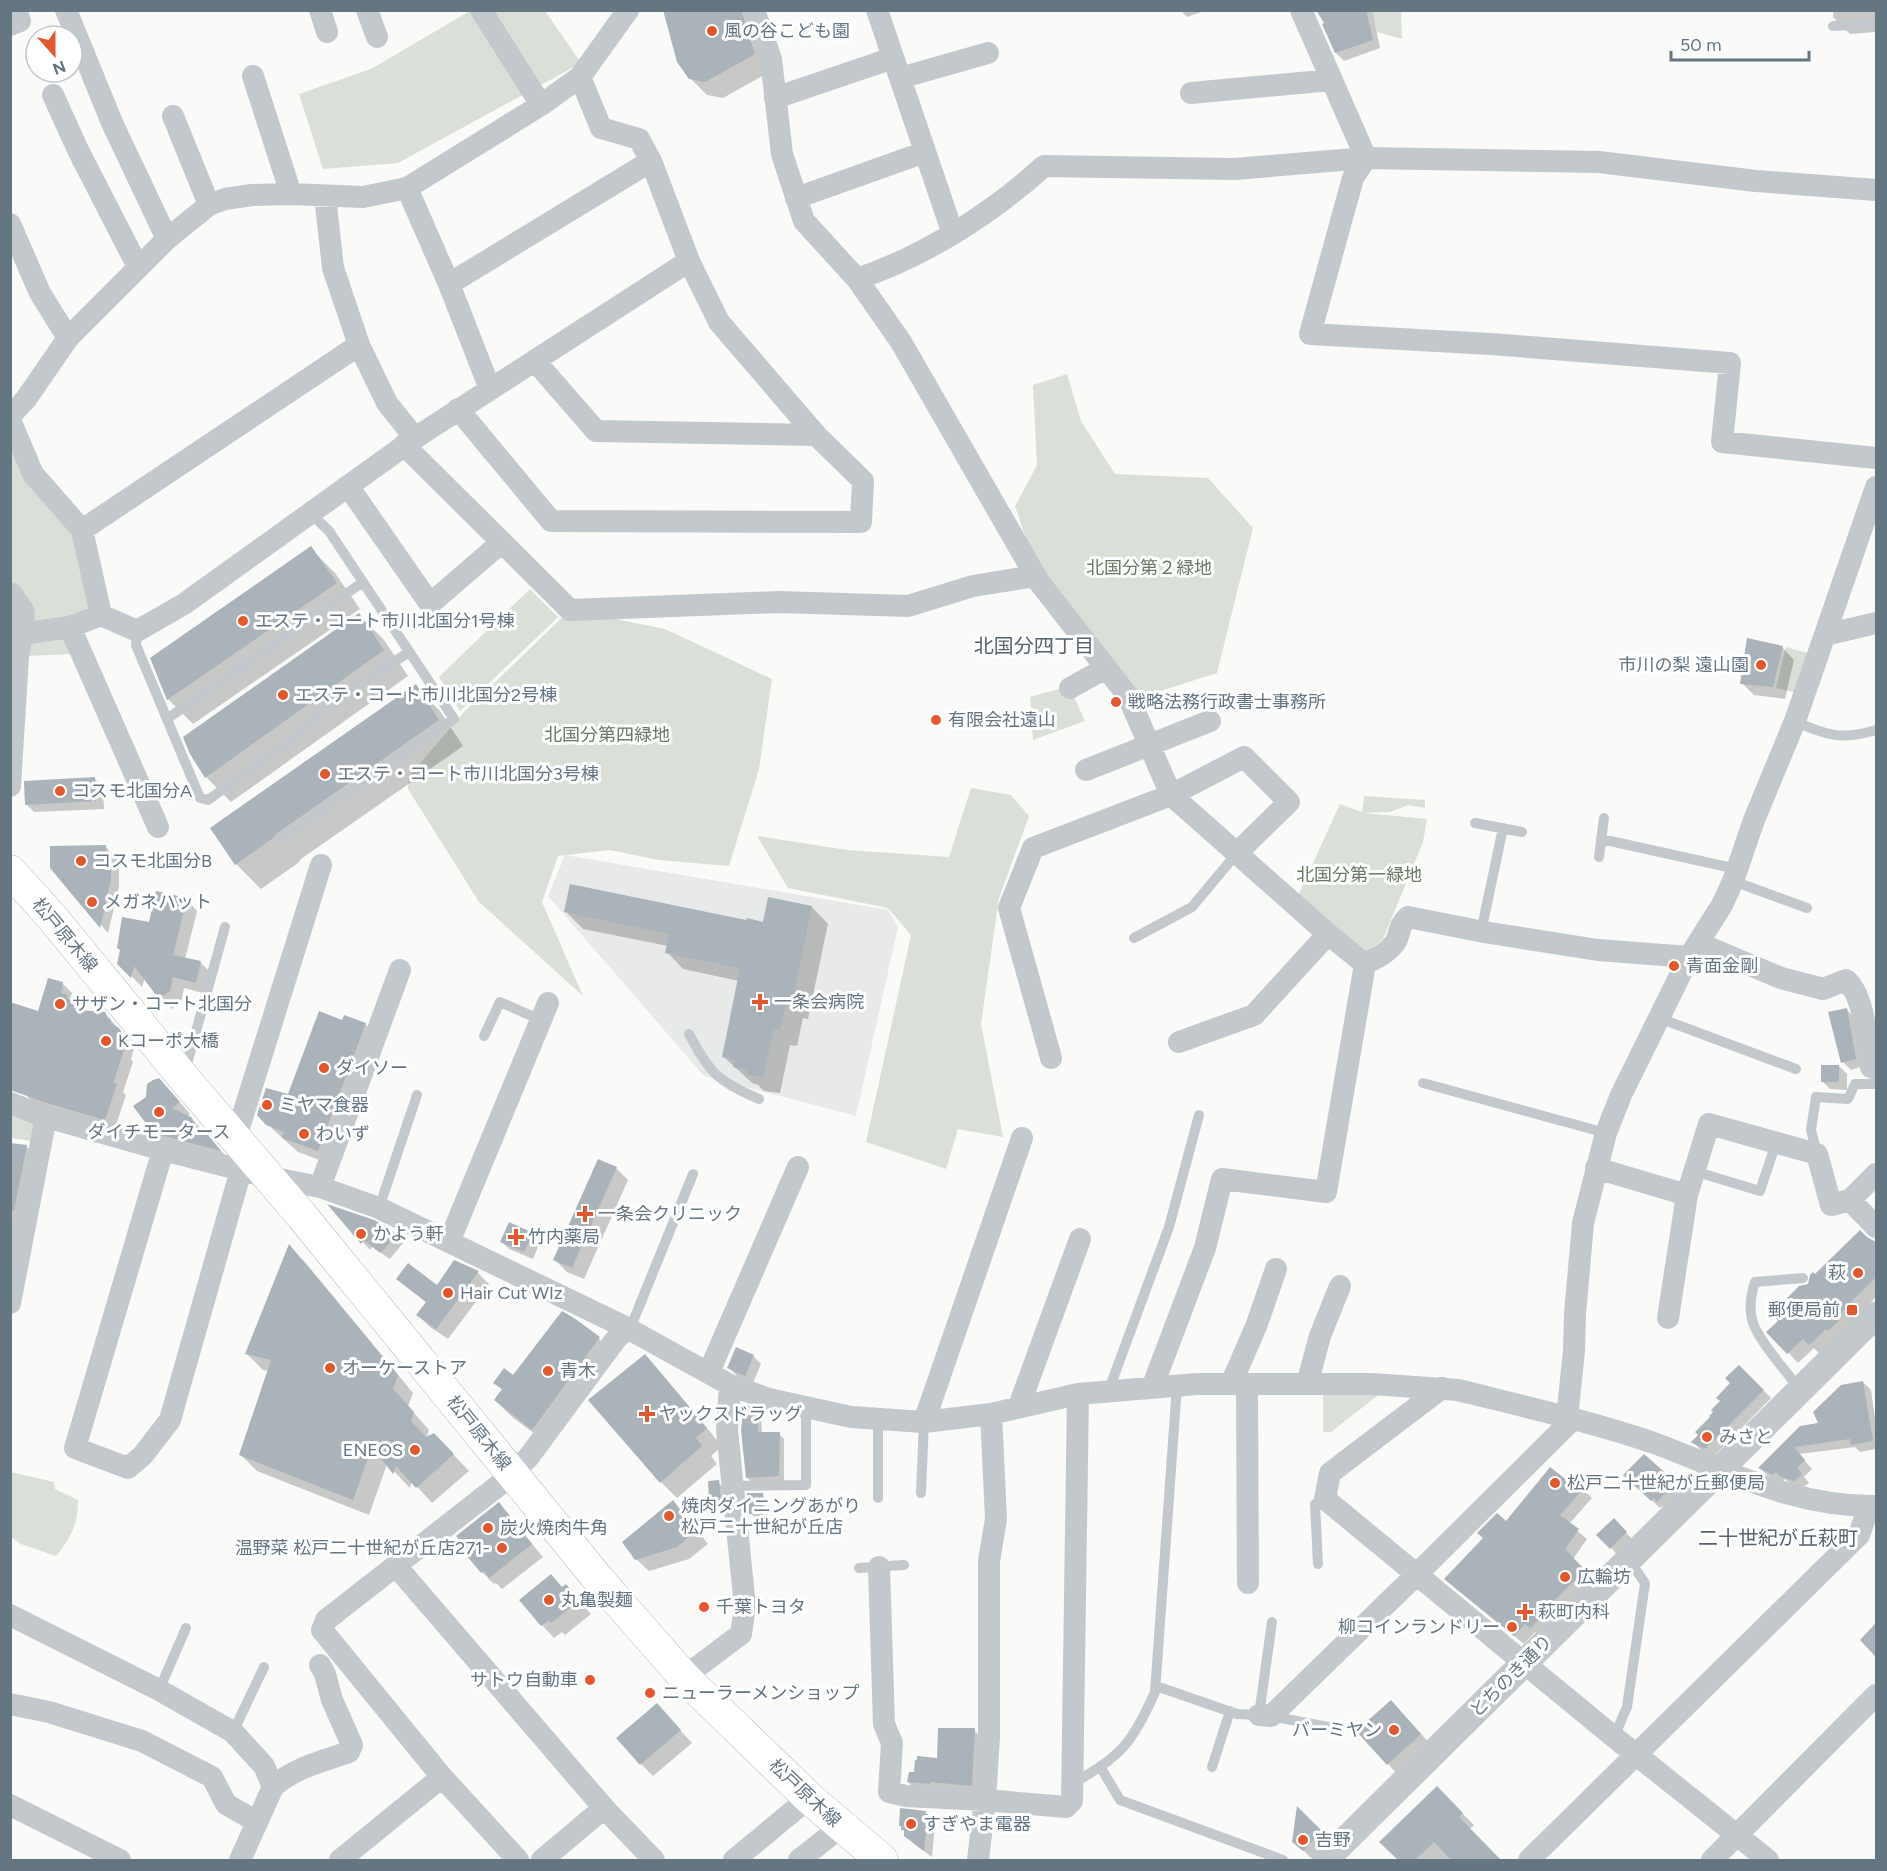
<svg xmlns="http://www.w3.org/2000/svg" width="1887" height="1871" font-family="Figtree,'Noto Sans JP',sans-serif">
  <rect width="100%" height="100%" fill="#fafaf8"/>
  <!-- built -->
  <path fill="#e8e9e9" d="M565 855 888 910 898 927 856 1116 704 1076 548 896Z"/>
  <!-- green -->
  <path fill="#dadfd7" d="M470 11H545L581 63 398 163 323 169 299 94 371 69Z
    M1372 11H1401L1402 39 1377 32Z
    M1067 374 1081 421 1115 474 1208 478 1253 528 1217 673 1135 699 1037 571 1015 506 1037 465 1033 385Z
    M10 420 82 533 101 615 22 634 11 596Z
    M530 589 558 617 460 711 439 677Z
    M570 610 665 629 772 679 759 769 729 866 659 860 610 850 558 856 542 902 583 996 479 902 408 789 409 776 465 711Z
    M67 631 73 654 28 656 32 634Z
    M1786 647 1808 653 1797 693 1776 688Z
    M1069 686 1085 721 1033 740 1030 697Z
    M971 788 1011 795 1029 816 999 898 981 1024 1003 1137 958 1129 946 1169 866 1142 911 935 888 908 788 888 757 836 847 850 949 857Z
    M1364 796 1425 800V808L1408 805 1390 812 1363 813 1427 819 1423 842 1383 939 1365 953 1298 896 1340 804 1362 812Z
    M11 1110 28 1114 39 1130 38 1142 11 1138Z
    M1323 1389H1386L1331 1432H1323Z
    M10 1472 54 1482 55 1489 78 1500C78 1524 71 1538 56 1556L21 1544 11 1537Z"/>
  <!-- shadow -->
  <path fill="#0003" d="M664 10H764L771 71 723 98 707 95 690 78Z
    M1180 10H1207L1187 17Z
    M1318 10H1372L1380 48 1344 61 1336 53 1326 24Z
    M1834 10H1876V32L1850 34 1833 17Z
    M310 548 335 573 360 609 193 724 168 699Z
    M359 615 384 640 408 676 231 802 206 777Z
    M1782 647 1794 660 1785 699 1754 695 1742 683Z
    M415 686 440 711 463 746 301 859 298 863 261 889 236 864Z
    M95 779 103 787 104 809 34 812 26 804Z
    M105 846 119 862V887L108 933 51 867Z
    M186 899 197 911 185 959 201 963 212 974 207 994 184 988 181 1002 172 1009 145 978 142 987 119 963 150 924Z
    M812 907 828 924 808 1019 803 1018 797 1046 790 1045 780 1093 764 1091 758 1085 752 1083 724 1057 739 981 683 969 667 952 668 946 583 929 566 912 764 923Z
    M63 984 72 993 70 999 73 1002 79 1004 87 1012 105 1013 134 1048 131 1060 133 1062 123 1092 126 1095 115 1128 33 1102 23 1092 39 1013Z
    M1846 1009 1854 1017 1863 1066 1851 1070 1843 1062Z
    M343 1022 365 1024 380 1039 333 1165 298 1152 267 1124Z
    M1839 1066 1847 1074V1090L1830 1089 1822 1081Z
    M171 1092 190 1114 187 1117 203 1130 230 1161 166 1144 154 1132Z
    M10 1144 26 1146 34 1154 10 1276Z
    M616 1168 628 1180 584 1279 567 1272 555 1260Z
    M332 1207 395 1236 403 1243 390 1259 372 1247 370 1250Z
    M532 1234 540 1242 533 1259 509 1249 501 1241Z
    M1866 1238 1876 1244V1297L1820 1354 1814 1348 1798 1363 1769 1332 1795 1304 1815 1276Z
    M289 1247 305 1262 413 1393 408 1406 429 1430 426 1439 450 1451 469 1471 432 1503 412 1481 410 1488 387 1464 369 1515 257 1471 241 1455 269 1371 263 1370 247 1354Z
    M455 1261 478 1273 489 1284 448 1339 430 1327 418 1315 427 1303 398 1279 437 1287Z
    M574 1319 599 1339 616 1355 550 1445 512 1417 495 1400 503 1390 495 1382 513 1377Z
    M644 1356 661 1373 722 1446 711 1456 717 1464 677 1498 661 1482Z
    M753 1356 761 1364 753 1383 737 1376 729 1368Z
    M1739 1367 1771 1398 1714 1456 1701 1450 1693 1442 1712 1417 1733 1383Z
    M1863 1382 1871 1390 1876 1426V1449L1860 1452 1855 1447 1799 1454 1812 1469 1804 1477 1809 1483 1802 1488 1791 1485 1785 1479 1782 1482 1767 1475 1760 1468 1820 1425Z
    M756 1410 761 1415 762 1434H779L784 1439V1481L752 1482 747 1478Z
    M1625 1475 1669 1478 1677 1487V1497L1666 1509 1663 1506 1660 1508Z
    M718 1482 722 1486 723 1504 714 1505 710 1501Z
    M1568 1483 1583 1489 1592 1498 1569 1524 1587 1539 1573 1559 1593 1580 1540 1636 1535 1632 1524 1644 1446 1579 1506 1523Z
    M763 1495V1517H754L751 1513Z
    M765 1497 766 1498 767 1517H766Z
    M673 1503 685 1515 708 1544 689 1559 649 1571 636 1559Z
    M499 1504 543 1557 502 1589 496 1583 494 1584 482 1572Z
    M1614 1520 1634 1541 1619 1556 1598 1535Z
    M551 1576 563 1588 566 1586 591 1614 565 1635 562 1632 554 1638 542 1625Z
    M657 1705 692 1743 653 1776 641 1764Z
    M1403 1714 1433 1747 1400 1777 1388 1764Z
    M974 1730 982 1738 980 1793 916 1790 908 1782 915 1774 938 1760Z
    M1437 1788 1474 1825 1470 1829 1500 1860H1400L1382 1842Z
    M1298 1809 1329 1840 1311 1858 1302 1849Z
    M925 1812 935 1824 932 1857 914 1844 903 1829Z"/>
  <!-- building -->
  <path fill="#aab3b9" d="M663 10H741L755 54 705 82 689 79 677 62Z
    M1316 10H1366L1373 40 1335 53 1322 24 1324 23Z
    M311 546 337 583 167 700 150 658Z
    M359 613 384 650 205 778 190 754 183 737Z
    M1747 638 1783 646 1773 687 1740 684Z
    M416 684 439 720 276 834 273 838 235 865 210 828Z
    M95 777 96 801 25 805 24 781Z
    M106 845V853H111V878L100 928 50 868V846Z
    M570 884 746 920 747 918 763 922 768 897 812 906 792 1003 786 1002 780 1030 774 1029 763 1077 746 1074 747 1070 733 1067 735 1060 722 1057 740 968 665 953 669 934 564 912Z
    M156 891 187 898 173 955 201 961 196 983 173 977 170 991 159 999 134 966 131 978 117 964 120 950 117 948 122 917 149 922Z
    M48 978 63 982 61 993 68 995 67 999 80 1002 78 1010 105 1012 108 1018 111 1020V1023L119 1028 125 1038 122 1050 124 1051 113 1083 117 1084 105 1120 50 1104 10 1090V1002L38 1011Z
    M1847 1008 1856 1059 1841 1063 1828 1012Z
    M319 1011 342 1020 344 1015 366 1023 318 1151 282 1138 284 1132 266 1125 257 1115 266 1088 288 1094Z
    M1821 1065H1839V1082H1821Z
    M159 1078 180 1102 172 1108 191 1117 203 1134 208 1135 221 1151 153 1133 133 1106 146 1097 147 1084 153 1080Z
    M10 1143 27 1145 14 1211 10 1210Z
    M598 1159 617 1167 572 1268 553 1260Z
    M327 1204 374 1220 386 1226 396 1234 382 1252H379L364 1240 361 1244Z
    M509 1222 533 1233 524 1252 500 1242Z
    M1860 1230 1867 1237 1876 1242V1277L1847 1306 1837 1319 1839 1321 1828 1331 1826 1329 1809 1345 1803 1339 1787 1354 1766 1332 1778 1321 1776 1319 1793 1303 1787 1298 1799 1286 1808 1284 1810 1275 1813 1272 1815 1274Z
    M289 1244 398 1375 393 1389 414 1412 411 1421 426 1437 434 1433 454 1454 416 1488 396 1466 393 1474 372 1447 353 1500 239 1455 271 1360 245 1354Z
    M454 1260 479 1271 436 1329 416 1315 426 1302 396 1279 408 1263 437 1285Z
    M562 1311 574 1318 600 1337 532 1430 494 1400 502 1389 493 1383 504 1368 513 1375Z
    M736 1347 754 1355 745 1376 727 1368Z
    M645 1354 707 1428 696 1438 702 1446 660 1483 588 1400Z
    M1739 1365 1764 1390 1705 1449 1692 1443 1691 1442 1698 1435 1695 1432 1710 1417 1709 1416 1713 1412 1711 1410 1720 1401 1716 1398 1730 1383 1725 1378Z
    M1863 1381 1873 1441 1851 1445 1850 1439 1794 1447 1805 1460 1797 1468 1802 1474 1794 1481 1781 1477 1776 1472 1773 1475 1758 1468 1800 1426 1818 1423 1813 1412 1841 1385Z
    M744 1404 757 1409 758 1432H780L779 1476 746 1478 741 1430Z
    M1644 1454 1670 1477V1488L1657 1502 1654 1498 1651 1501 1623 1475Z
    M1550 1467 1568 1481 1572 1477 1584 1488 1560 1515 1579 1529 1565 1549 1585 1570 1540 1615 1541 1617 1530 1628 1525 1624 1514 1636 1444 1579 1483 1538 1477 1533 1497 1513 1506 1521Z
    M719 1480 721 1501 709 1502 708 1481Z
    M747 1493H763L765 1514H749Z
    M673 1500 696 1531 677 1547 635 1560 622 1542Z
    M499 1502 532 1544 489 1578 484 1571 481 1573 462 1550 465 1547 456 1536Z
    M1614 1518 1627 1532 1610 1549 1596 1535Z
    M551 1574 562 1587 566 1584 579 1601 551 1623 549 1620 541 1626 519 1600Z
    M1876 1623V1657L1860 1640Z
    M1391 1700 1421 1734 1387 1765 1356 1731Z
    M657 1703 681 1730 640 1765 616 1738Z
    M938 1728H975L972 1786 930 1782V1784L907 1782 909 1772H914L915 1760H917V1756L937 1758Z
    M1437 1786 1463 1813 1459 1817 1501 1860H1451L1434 1842 1415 1860H1398L1379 1842Z
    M1297 1806 1322 1831 1303 1851 1292 1842Z
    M900 1808 926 1811 925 1814H928L924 1851 904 1836V1830H901V1826H899Z"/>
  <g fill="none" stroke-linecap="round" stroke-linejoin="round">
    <!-- secondary casing -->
    <g stroke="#b3babf" stroke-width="33">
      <path id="secondary" d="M10 871 51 916 183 1077 302 1216 599 1580 684 1677 809 1798 882 1860"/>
    </g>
    <!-- service -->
    <path stroke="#c3c8cc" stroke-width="10" d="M1833 26 1876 24
      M137 631 136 645 200 798 208 800 298 735 327 706 409 652
      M167 719 363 582
      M1795 721C1826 736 1843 740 1876 730
      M1475 823 1522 832
      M1601 839 1737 869
      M280 840 454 719 329 531 310 513
      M1599 857 1604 818
      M1733 881 1807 908
      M1481 932 1503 828
      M1134 938 1192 907 1237 853
      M1659 1018 1796 1069
      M689 1034C710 1073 717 1081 759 1099
      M484 1036 500 1002 541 1020
      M185 1071 225 927
      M1423 1083 1606 1133
      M1817 1153 1811 1130 1816 1097 1848 1099 1855 1084H1876
      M1694 1171 1760 1191 1776 1143
      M379 1208 417 1095
      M627 1328 634 1319 693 1174
      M1799 1389C1788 1373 1755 1337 1752 1319 1749 1307 1751 1294 1755 1282L1803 1278
      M1108 1392 1169 1227 1199 1115
      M733 1486 806 1485V1407
      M921 1493 924 1422
      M878 1498V1420
      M1318 1564 1315 1504 1325 1499
      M859 1568 904 1565
      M1156 1686 1237 1714 1259 1715 1272 1622
      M159 1690 186 1628
      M1271 1716 1328 1727
      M233 1732 264 1667
      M1614 1737 1627 1707 1645 1583 1629 1560
      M1212 1767 1230 1711
      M1101 1768 1120 1800 1283 1860
      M1073 1783C1121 1757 1133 1742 1155 1692L1177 1386"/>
    <!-- minor -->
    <path stroke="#c3c8cc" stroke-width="22" d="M66 10 113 125 167 239
      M320 10 327 32
      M367 10 377 37
      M481 10 541 105
      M754 10 771 59 782 154 804 221 857 279 901 342 1039 582 1128 696 1171 795 1328 934 1365 964C1375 959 1392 951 1397 939 1401 928 1399 926 1408 917L1484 932 1598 950 1689 957
      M877 10 953 234
      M1301 10 1366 158
      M10 25 20 21 16 10
      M253 76 291 194
      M900 78 988 53
      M1191 93 1332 80
      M53 95 78 150 138 267
      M775 98 893 58
      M173 116 209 205
      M1366 158 1353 178 1310 334 1491 344 1730 363 1722 442 1876 458
      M407 188 449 284 490 389
      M325 196 333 268 359 345 387 403 415 438
      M796 198 925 152
      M10 224 40 293 68 338
      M857 279C925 256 991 214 1044 166L1235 169 1366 158 1599 162 1756 181 1876 190
      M449 284 651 161
      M535 361 596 431 816 435
      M458 409 551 521 861 522 863 481 816 435 719 322 689 261 651 161 639 139 601 128 580 77
      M10 416 26 399 68 338 167 239 209 205 225 199 252 195 291 194 363 197 407 188 541 105 580 77 628 10
      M10 420 33 474 82 530 101 615 70 627 22 634 18 656 10 786
      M404 445 570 610 779 602 908 606 973 586 1035 576
      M348 486 430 604 502 542
      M82 530 359 345
      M101 615 137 631 184 604 415 438 689 261
      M70 627 158 827
      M1825 635 1876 623
      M1070 688 1106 668
      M1086 770 1210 721
      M1698 943 1781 978 1823 989 1846 980C1865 996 1867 1044 1871 1067L1876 1069
      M1179 1042 1254 1015 1328 934
      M1051 1058 1009 908 1033 848 1171 795 1244 757 1289 802 1237 853
      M10 1103 46 1117 163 1150 269 1177 320 1187 379 1208 627 1328 730 1385 769 1399 851 1417 924 1422 991 1414 1078 1394 1197 1384H1372L1458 1390C1522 1406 1588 1421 1651 1442 1729 1470 1790 1507 1876 1506
      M236 1137 321 865
      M163 1150 75 1448 128 1468 143 1455 170 1420 241 1170
      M1596 1168 1687 1195 1709 1124 1817 1154 1831 1205 1850 1200 1876 1227
      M320 1187 400 970
      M1850 1200 1876 1174
      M449 1242 548 1003
      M10 1303 46 1117
      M1668 1318 1687 1195
      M709 1372 798 1167
      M1231 1384 1257 1324 1276 1269
      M1247 1384 1248 1583
      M1307 1384 1320 1336 1340 1286
      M1152 1388 1205 1248 1222 1179 1326 1192 1365 964
      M1442 1388 1330 1473 1325 1499 1614 1737 1768 1860
      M1019 1406 1080 1239
      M1567 1418 1574 1351 1575 1314 1583 1223 1606 1133 1621 1095 1659 1018 1689 957 1722 905 1733 881 1754 820 1795 721 1876 487
      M924 1422 1022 1138
      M396 1566 604 1808 542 1860
      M879 1567 884 1724 892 1743 889 1792 906 1796 985 1800 989 1736V1561L996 1519 991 1414
      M10 1615 159 1690 233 1732 264 1766 273 1787
      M684 1677 741 1634 745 1606 727 1430 730 1385
      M10 1704 49 1712 142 1741 212 1777 226 1804 257 1822
      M1259 1715 1271 1716 1417 1574 1572 1420
      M10 1805 120 1860
      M604 1808 654 1860
      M240 1860 273 1787C293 1768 323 1761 349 1752L352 1745 332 1700 325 1674 320 1665
      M340 1860 442 1777
      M518 1860 442 1777 322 1630 326 1620 499 1485 528 1458 616 1339 627 1328
      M734 1860 809 1798
      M799 1860 841 1827
      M978 1860 985 1800 1066 1807 1072 1801 1078 1394
      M1529 1860 1859 1535 1869 1506
      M1712 1860 1876 1695"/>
    <!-- tertiary -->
    <path stroke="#c3c8cc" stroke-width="27" d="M10 596 21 612 22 634
      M1325 1860 1876 1315"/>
    <!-- secondary -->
    <use href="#secondary" stroke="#fff" stroke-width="32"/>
  </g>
  <!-- markers -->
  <g fill="#e4572e" stroke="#fff" stroke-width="2">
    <circle cx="712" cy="31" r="6"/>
    <circle cx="243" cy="621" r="6"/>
    <circle cx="1761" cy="665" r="6"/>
    <circle cx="283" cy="695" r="6"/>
    <circle cx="1116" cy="702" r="6"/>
    <circle cx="936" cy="720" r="6"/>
    <circle cx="325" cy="774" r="6"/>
    <circle cx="60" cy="791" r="6"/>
    <circle cx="81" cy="861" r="6"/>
    <circle cx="92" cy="902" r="6"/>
    <circle cx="1674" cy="966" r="6"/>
    <path d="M757 993h6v6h6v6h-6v6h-6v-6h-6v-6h6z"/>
    <circle cx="60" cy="1004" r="6"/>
    <circle cx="106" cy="1041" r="6"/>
    <circle cx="324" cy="1068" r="6"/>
    <circle cx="267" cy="1105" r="6"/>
    <circle cx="159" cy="1112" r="6"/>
    <circle cx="304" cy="1134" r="6"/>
    <path d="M582 1205h6v6h6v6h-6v6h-6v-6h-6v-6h6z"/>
    <circle cx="361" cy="1234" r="6"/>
    <path d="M513 1228h6v6h6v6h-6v6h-6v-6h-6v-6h6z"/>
    <circle cx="1858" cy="1273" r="6"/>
    <circle cx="448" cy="1293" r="6"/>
    <rect x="1846" y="1304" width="12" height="12" rx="3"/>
    <circle cx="330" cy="1368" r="6"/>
    <circle cx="548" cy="1371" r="6"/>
    <path d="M644 1405h6v6h6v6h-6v6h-6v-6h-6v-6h6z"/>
    <circle cx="1707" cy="1437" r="6"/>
    <circle cx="415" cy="1450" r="6"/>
    <circle cx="1555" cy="1483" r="6"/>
    <circle cx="669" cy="1516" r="6"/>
    <circle cx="488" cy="1528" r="6"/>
    <circle cx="502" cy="1548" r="6"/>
    <circle cx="1565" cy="1577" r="6"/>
    <circle cx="549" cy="1600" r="6"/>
    <circle cx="704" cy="1607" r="6"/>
    <path d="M1522 1603h6v6h6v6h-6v6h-6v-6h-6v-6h6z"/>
    <circle cx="1512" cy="1627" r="6"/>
    <circle cx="590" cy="1680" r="6"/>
    <circle cx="650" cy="1693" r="6"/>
    <circle cx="1394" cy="1730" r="6"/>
    <circle cx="911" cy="1824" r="6"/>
    <circle cx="1303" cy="1840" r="6"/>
  </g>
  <g text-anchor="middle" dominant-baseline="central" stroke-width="6" stroke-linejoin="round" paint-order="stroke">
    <!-- poi labels -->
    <g font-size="18" fill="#657683" stroke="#fff" text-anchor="start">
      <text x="724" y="31">風の谷こども園</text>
      <text x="255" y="621">エステ・コート市川北国分1号棟</text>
      <text x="1749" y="665" text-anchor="end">市川の梨 遠山園</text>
      <text x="295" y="695">エステ・コート市川北国分2号棟</text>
      <text x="1128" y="702">戦略法務行政書士事務所</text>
      <text x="948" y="720">有限会社遠山</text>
      <text x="337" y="774">エステ・コート市川北国分3号棟</text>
      <text x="72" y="791">コスモ北国分A</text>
      <text x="93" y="861">コスモ北国分B</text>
      <text x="104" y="902">メガネハット</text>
      <text x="1686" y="966">青面金剛</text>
      <text x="774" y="1002">一条会病院</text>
      <text x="72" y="1004">サザン・コート北国分</text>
      <text x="118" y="1041">Kコーポ大橋</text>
      <text x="336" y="1068">ダイソー</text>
      <text x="279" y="1105">ミヤマ食器</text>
      <text x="159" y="1132" text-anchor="middle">ダイチモータース</text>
      <text x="316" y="1134">わいず</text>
      <text x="598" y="1214">一条会クリニック</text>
      <text x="373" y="1234">かよう軒</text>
      <text x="528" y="1237">竹内薬局</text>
      <text x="1846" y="1273" text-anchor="end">萩</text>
      <text x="460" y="1293">Hair Cut WIz</text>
      <text x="1840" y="1310" text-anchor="end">郵便局前</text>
      <text x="342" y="1368">オーケーストア</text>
      <text x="560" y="1371">青木</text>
      <text x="659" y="1414">ヤックスドラッグ</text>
      <text x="1719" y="1437">みさと</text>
      <text x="403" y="1450" text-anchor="end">ENEOS</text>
      <text x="1567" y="1483">松戸二十世紀が丘郵便局</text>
      <text x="681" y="1506">焼肉ダイニングあがり<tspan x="681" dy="21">松戸二十世紀が丘店</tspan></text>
      <text x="500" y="1528">炭火焼肉牛角</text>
      <text x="490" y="1548" text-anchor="end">温野菜 松戸二十世紀が丘店271-</text>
      <text x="1577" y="1577">広輪坊</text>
      <text x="561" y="1600">丸亀製麺</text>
      <text x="716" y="1607">千葉トヨタ</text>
      <text x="1538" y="1612">萩町内科</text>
      <text x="1500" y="1627" text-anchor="end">柳コインランドリー</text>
      <text x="578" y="1680" text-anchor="end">サトウ自動車</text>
      <text x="662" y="1693">ニューラーメンショップ</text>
      <text x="1382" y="1730" text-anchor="end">バーミヤン</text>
      <text x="923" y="1824">すぎやま電器</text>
      <text x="1315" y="1840">吉野</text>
    </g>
    <!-- park labels -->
    <g font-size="18" fill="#687a64" stroke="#fff">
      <text x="1149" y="568">北国分第２緑地</text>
      <text x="607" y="735">北国分第四緑地</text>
      <text x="1359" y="875">北国分第一緑地</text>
    </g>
    <!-- street labels -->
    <g font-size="18" fill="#657683" stroke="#fff">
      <text transform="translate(65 935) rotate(50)">松戸原木線</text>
      <text transform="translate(479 1433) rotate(51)">松戸原木線</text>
      <text transform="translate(1511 1676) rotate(-45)">とちのき通り</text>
      <text transform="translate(805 1793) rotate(43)">松戸原木線</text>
    </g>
    <!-- neighbourhood labels -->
    <g font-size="20" fill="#57646e" stroke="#fff">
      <text x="1034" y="646">北国分四丁目</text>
      <text x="1778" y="1538">二十世紀が丘萩町</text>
    </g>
  </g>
  <!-- border -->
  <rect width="1887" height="1871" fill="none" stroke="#657683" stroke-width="24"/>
  <!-- north arrow -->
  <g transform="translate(54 54) rotate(159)"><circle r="28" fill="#ffffff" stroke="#c1c8cd" stroke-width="1.5"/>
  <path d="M0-4.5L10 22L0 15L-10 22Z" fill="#e4572e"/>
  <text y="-9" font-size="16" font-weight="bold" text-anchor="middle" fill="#657683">N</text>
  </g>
  <!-- scale -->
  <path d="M1671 51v9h138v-9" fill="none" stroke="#657683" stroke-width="3"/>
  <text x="1680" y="51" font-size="18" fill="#657683" stroke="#ffffff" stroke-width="4.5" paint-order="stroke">50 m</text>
</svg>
